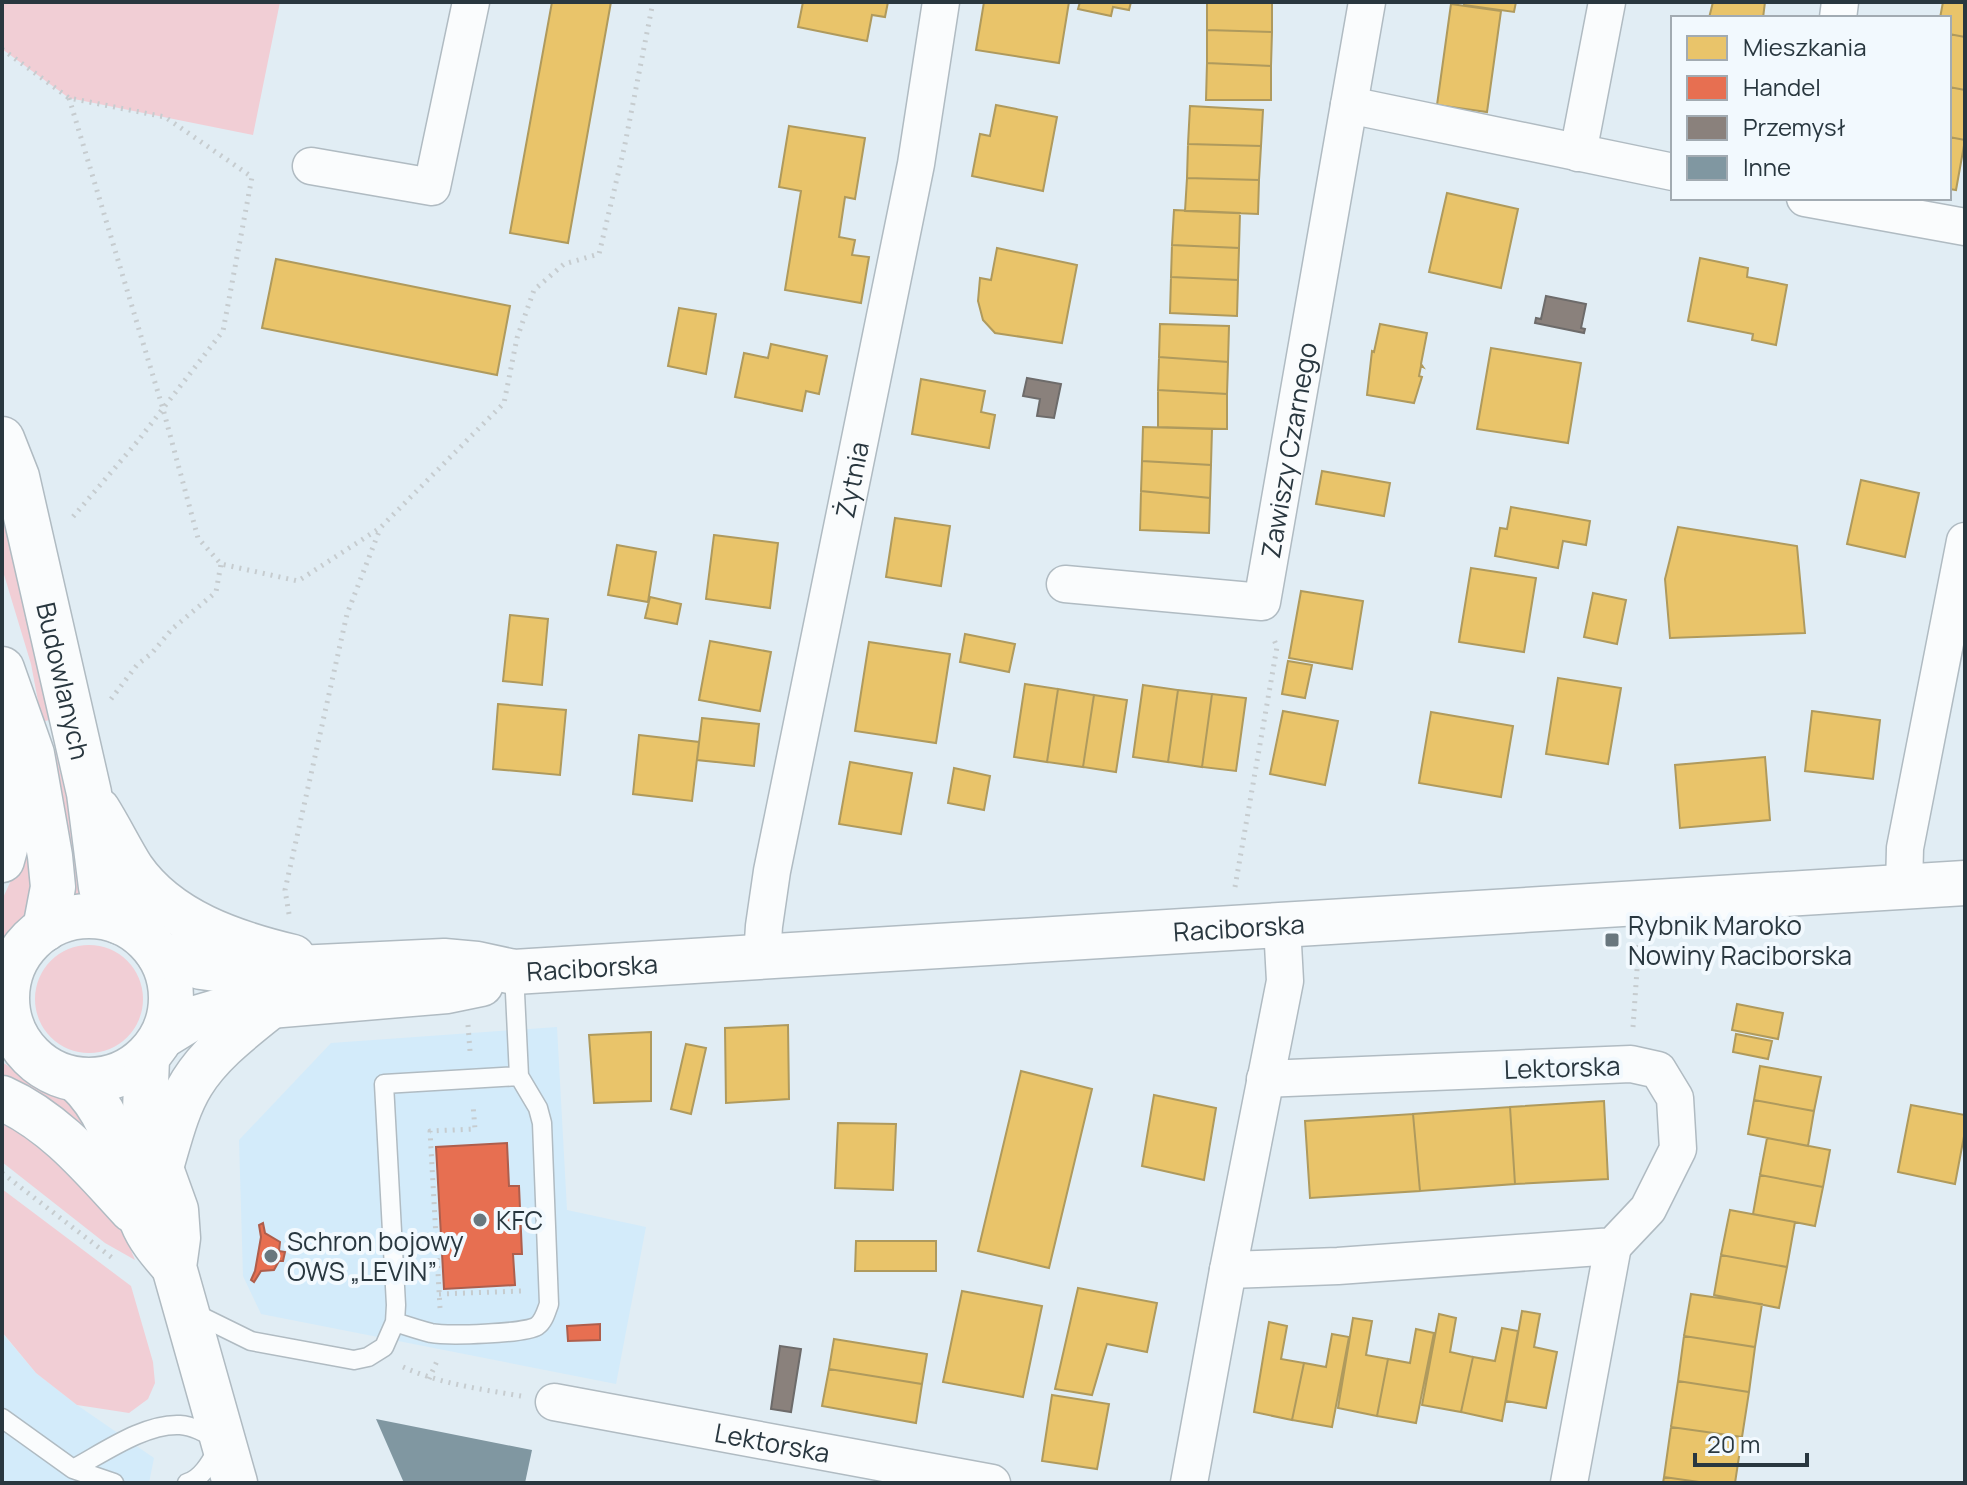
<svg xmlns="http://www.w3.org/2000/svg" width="1967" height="1485" font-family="Manrope,sans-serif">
  <rect width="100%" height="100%" fill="#e1edf4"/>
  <!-- built -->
  <path fill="#d3ebfa" d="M557 1027 567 1210 646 1227 616 1384 261 1314 243 1276 239 1140 331 1043Z
    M2 1333 36 1373 77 1405 154 1458 149 1483H2Z"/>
  <!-- green -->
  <path fill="#f1ced5" d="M2 2H280L253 135 69 98 2 49Z
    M2 508 49 720 42 722 31 664 2 568Z
    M55 749 86 884 90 900 65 903 47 751Z
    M26 829 38 870 29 911 2 945V900L13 876Z
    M35 999a54 54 0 1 1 108 0a54 54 0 1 1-108 0Z
    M2 1062 39 1086 65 1096 98 1141 2 1081Z
    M2 1115 17 1122 120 1224 135 1260 105 1243 2 1162Z
    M2 1189 131 1286 153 1362 155 1383 148 1399 129 1413 77 1405 36 1373 2 1332Z"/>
  <!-- homes -->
  <path fill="#e9c46a" stroke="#af9a5d" stroke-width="2" d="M552 2H611L568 243 510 233Z
    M803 2H888L885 17 872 15 867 41 798 27Z
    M984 2H1069L1059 63 976 50Z
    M1080 2H1131L1129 10 1113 7 1111 16 1078 9Z
    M1207 2H1272V32L1207 30Z
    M1464 2H1516L1514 12 1464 5Z
    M1713 2H1765L1763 18H1709Z
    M1943 2H1965V37L1949 34V18H1940Z
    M1451 4 1501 11 1487 112 1437 105Z
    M1207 30 1272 32 1271 66 1207 63Z
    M1949 34 1965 37V90L1949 87Z
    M1207 63 1271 66V100H1206Z
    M1949 87 1965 90V140L1949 137Z
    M996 105 1057 117 1043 191 972 176 980 134 990 136Z
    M1190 106 1263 110 1261 146 1188 144Z
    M789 126 865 138 855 199 845 197 839 237 855 240 852 255 869 257 861 303 785 290 801 191 779 187Z
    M1949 137 1965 140 1956 190 1949 189Z
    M1188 144 1261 146 1259 180 1187 178Z
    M1187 178 1259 180 1258 214 1185 211Z
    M1447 193 1518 209 1501 288 1429 272Z
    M1174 210 1240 213 1239 248 1172 245Z
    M1172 245 1239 248 1238 280 1171 277Z
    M997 248 1077 265 1062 343 995 333 983 320 978 301 980 278 991 280Z
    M1700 258 1748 268 1747 277 1787 285 1776 345 1752 340 1753 334 1688 321Z
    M276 259 510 306 497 375 262 328Z
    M1171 277 1238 280 1237 316 1170 313Z
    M679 308 716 314 706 374 668 366Z
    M1160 324 1229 326 1228 362 1159 357Z
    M1380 324 1427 333 1421 364 1423 367 1421 366 1419 376 1422 377 1414 403 1367 395 1372 351 1374 352Z
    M771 344 827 356 819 394 806 391 802 411 735 397 744 353 768 358Z
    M1491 348 1581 363 1568 443 1477 429Z
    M1159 357 1228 362 1227 394 1158 390Z
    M921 379 985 391 981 412 995 415 989 448 912 434Z
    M1158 390 1227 394V429L1158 427Z
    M1143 427 1212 429 1211 465 1142 461Z
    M1142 461 1211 465 1210 498 1141 491Z
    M1322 471 1390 483 1384 516 1316 504Z
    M1861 480 1919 493 1905 557 1847 544Z
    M1141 491 1210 498 1209 533 1140 530Z
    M1511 507 1590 521 1586 545 1563 541 1558 568 1495 556 1500 528 1507 529Z
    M895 518 950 526 941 586 886 577Z
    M1678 527 1797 546 1805 633 1670 638 1665 579Z
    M714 535 778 543 770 608 706 599Z
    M617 545 656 552 648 602 608 595Z
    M1471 568 1536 578 1524 652 1459 642Z
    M1301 591 1363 601 1352 669 1289 658Z
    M1593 593 1626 600 1617 644 1584 637Z
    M650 597 681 604 677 624 645 618Z
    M510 615 548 619 542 685 503 681Z
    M965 634 1015 644 1009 672 960 662Z
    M710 641 771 652 760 711 699 700Z
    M869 642 950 654 936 743 855 731Z
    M1288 661 1312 665 1305 698 1282 694Z
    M1558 678 1621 688 1608 764 1546 754Z
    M1025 684 1058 689 1047 762 1014 757Z
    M1143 685 1178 690 1168 762 1133 757Z
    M1058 689 1094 695 1083 767 1047 762Z
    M1178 690 1212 694 1202 767 1168 762Z
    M1212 694 1246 698 1236 771 1202 767Z
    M1094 695 1127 700 1116 772 1083 767Z
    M498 704 566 710 560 775 493 769Z
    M1283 711 1338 721 1325 785 1270 774Z
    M1812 711 1880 720 1873 779 1805 771Z
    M1431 712 1513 726 1501 797 1419 783Z
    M702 718 759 724 754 766 697 760Z
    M639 735 699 742 692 801 633 794Z
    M1765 757 1770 820 1680 828 1675 765Z
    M850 762 912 773 901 834 839 824Z
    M954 768 990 776 984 810 948 803Z
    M1737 1004 1783 1013 1778 1039 1732 1030Z
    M788 1025 789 1099 726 1103 725 1028Z
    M651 1032V1101L594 1103 589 1035Z
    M1736 1034 1772 1041 1768 1059 1733 1052Z
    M686 1044 706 1048 691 1114 671 1109Z
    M1760 1066 1821 1077 1814 1111 1754 1100Z
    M1021 1071 1092 1089 1049 1268 978 1251Z
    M1154 1095 1216 1108 1204 1180 1142 1166Z
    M1754 1100 1814 1111 1808 1146 1748 1134Z
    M1604 1101 1608 1179 1515 1184 1510 1107Z
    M1911 1105 1965 1115V1131L1955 1184 1898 1172Z
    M1510 1107 1515 1184 1420 1191 1413 1114Z
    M1413 1114 1420 1191 1310 1198 1305 1121Z
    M838 1123 896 1124 893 1190 835 1188Z
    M1767 1138 1830 1150 1823 1187 1760 1175Z
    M1760 1175 1823 1187 1815 1226 1753 1214Z
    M1730 1210 1795 1222 1787 1267 1721 1255Z
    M856 1241H936V1271H855Z
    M1721 1255 1787 1267 1779 1308 1714 1295Z
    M1078 1288 1157 1303 1147 1352 1107 1344 1092 1395 1055 1389Z
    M962 1291 1042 1306 1023 1397 943 1382Z
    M1691 1294 1762 1304 1755 1347 1684 1336Z
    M1522 1311 1540 1314 1534 1347 1557 1352 1546 1408 1506 1401Z
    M1439 1314 1456 1318 1450 1352 1473 1357 1461 1412 1422 1405Z
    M1353 1318 1372 1321 1366 1355 1388 1359 1377 1416 1338 1408Z
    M1269 1322 1287 1326 1281 1359 1304 1363 1292 1420 1254 1412Z
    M1502 1328 1518 1331 1502 1421 1461 1412 1473 1357 1495 1361Z
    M1416 1329 1434 1333 1416 1423 1377 1416 1388 1359 1410 1363Z
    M1332 1334 1349 1337 1332 1427 1292 1420 1304 1363 1326 1367Z
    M1684 1336 1755 1347 1749 1392 1678 1381Z
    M834 1339 927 1354 922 1384 829 1369Z
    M829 1369 922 1384 916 1423 822 1406Z
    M1678 1381 1749 1392 1742 1437 1671 1427Z
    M1052 1395 1109 1404 1097 1469 1042 1461Z
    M1671 1427 1742 1437 1735 1483H1706L1664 1477Z
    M1664 1477 1706 1483H1663Z"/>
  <!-- shops -->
  <path fill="#e76f51" stroke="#ae5e4c" stroke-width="2" d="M507 1143 509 1186H519L522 1254H513L515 1285 444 1289 436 1147Z
    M263 1223 265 1233 280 1242 279 1251 285 1252 283 1261H279L274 1270 261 1271 254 1282 251 1280 255 1271 261 1237 259 1225Z
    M600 1324V1340L568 1341 567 1326Z"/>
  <!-- industry -->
  <path fill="#8a817c" stroke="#6d6b6a" stroke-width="2" d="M1546 296 1586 304 1581 328 1585 329 1584 333 1535 323 1536 318 1541 319Z
    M1027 378 1061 384 1054 418 1037 416 1040 399 1023 396Z
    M780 1346 801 1349 791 1412 771 1409Z"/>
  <!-- building -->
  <path fill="#8097a1" d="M376 1419 532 1450 525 1483H404Z"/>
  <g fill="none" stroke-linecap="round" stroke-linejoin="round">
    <!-- service casing -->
    <g stroke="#b0bbc2" stroke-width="21">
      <path id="service" d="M192 1312 251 1341 354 1360 368 1357 384 1347 395 1322 396 1305 384 1084 519 1076
        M395 1322C407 1326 419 1330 431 1333 447 1336 525 1334 537 1326 544 1321 546 1312 549 1304L542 1123 538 1108 519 1076 514 972
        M2 1418 73 1469 114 1483
        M73 1469C103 1453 145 1423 180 1425 195 1426 209 1435 222 1442 213 1457 204 1478 187 1483"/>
    </g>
    <!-- minor casing -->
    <g stroke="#b0bbc2" stroke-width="39">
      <g id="minor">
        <path d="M1838 18 1840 2"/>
        <path d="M1349 105 1673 172"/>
        <path d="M1578 153 1607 2"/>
        <path d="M311 166 432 187 471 2"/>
        <path d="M1805 198 1965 227"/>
        <path id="s1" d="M1065 584 1262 602 1367 2"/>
        <path d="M1904 887 1905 848 1965 541"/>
        <path id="s2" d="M762 957 764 926 772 871 916 164 941 2"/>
        <path d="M1228 1270 1338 1266 1613 1246 1648 1209 1678 1149 1675 1098 1658 1070 1631 1064 1265 1079"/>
        <path id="s3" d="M554 1402 992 1483"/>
        <path d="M1189 1483 1228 1270 1285 981 1282 926"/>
        <path d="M1569 1483 1613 1246"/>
      </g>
    </g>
    <!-- secondary casing -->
    <g stroke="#b0bbc2" stroke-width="47">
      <g id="secondary">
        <path id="s4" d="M2 439 17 477 89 793 101 887 120 922"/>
        <path d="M2 669 32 754 50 856 53 887 45 929"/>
        <path d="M98 810C110 829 120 850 132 869 168 921 234 943 293 957"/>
        <path d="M2 860C15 820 7 779 4 738"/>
        <circle cx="89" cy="998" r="82"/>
        <path id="s5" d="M158 953 201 967 231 971 444 961 477 964 514 972 1965 883"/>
        <path d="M163 1036 189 1020 223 1010 447 991 481 984"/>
        <path d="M147 1058 145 1111 150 1138 176 1210 178 1238 174 1267 235 1483"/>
        <path d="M77 1080C119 1119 121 1172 142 1221 149 1239 162 1253 174 1267"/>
        <path d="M2 1098C56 1122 93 1168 132 1210"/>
        <path d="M162 1164C170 1137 177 1107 192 1083 212 1051 244 1028 272 1005"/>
      </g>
    </g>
    <!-- path -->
    <path stroke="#c6cccf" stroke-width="5" stroke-dasharray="2 6" stroke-linecap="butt" d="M2 49 69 98 165 117 252 177 223 331 137 442 72 518
      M69 98 163 409 198 538 221 564 298 581 380 528 504 403 517 338 534 290 564 264 599 254 624 149 653 2
      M111 699 137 665 152 653 172 629 216 592 221 564
      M1235 887 1277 647 1273 637
      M289 914 285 890 347 614 380 529
      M468 1025 470 1051
      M1633 1027 1639 941
      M2 1173 115 1260
      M439 1294 522 1291
      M440 1308 430 1131 475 1129 473 1105
      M403 1367C441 1384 480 1389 521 1396
      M429 1379 437 1361"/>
    <!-- service -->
    <use href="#service" stroke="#fafcfd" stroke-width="18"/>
    <!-- minor -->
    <use href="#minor" stroke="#fafcfd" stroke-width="36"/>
    <!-- secondary -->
    <use href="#secondary" stroke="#fafcfd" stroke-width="44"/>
  </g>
  <!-- markers -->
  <g fill="#69777e" stroke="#f2f9fe" stroke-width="3">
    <rect x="1604" y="932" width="16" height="16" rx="4"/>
    <circle cx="480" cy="1220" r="8"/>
    <circle cx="271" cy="1256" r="8"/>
  </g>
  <g text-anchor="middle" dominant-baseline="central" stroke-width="8" stroke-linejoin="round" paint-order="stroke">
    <!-- street labels -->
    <g font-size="26" fill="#29373f" stroke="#f2f9fe">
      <text stroke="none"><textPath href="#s1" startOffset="352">Zawiszy Czarnego</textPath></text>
      <text stroke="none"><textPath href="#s2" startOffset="486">Żytnia</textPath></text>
      <text stroke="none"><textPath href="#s4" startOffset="250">Budowlanych</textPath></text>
      <text stroke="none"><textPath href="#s5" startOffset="1086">Raciborska</textPath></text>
      <text stroke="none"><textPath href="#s5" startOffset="438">Raciborska</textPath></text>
      <text transform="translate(1562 1067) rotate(-2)">Lektorska</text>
      <text stroke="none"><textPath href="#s3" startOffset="222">Lektorska</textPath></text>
    </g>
    <!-- poi labels -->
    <g font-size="26" fill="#29373f" stroke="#f2f9fe" text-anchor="start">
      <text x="1628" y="925">Rybnik Maroko<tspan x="1628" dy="30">Nowiny Raciborska</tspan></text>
      <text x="496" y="1220">KFC</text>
      <text x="287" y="1241">Schron bojowy<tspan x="287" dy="30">OWS „LEVIN”</tspan></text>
    </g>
  </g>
  <!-- border -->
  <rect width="1967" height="1485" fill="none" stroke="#29373f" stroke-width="8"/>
  <!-- legend -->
  <rect x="1671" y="16" width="280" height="184" fill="#f2f9fe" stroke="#a2abb2" stroke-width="2"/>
  <rect x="1687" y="36" width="40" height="24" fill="#e9c46a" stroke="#a2abb2" stroke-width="2"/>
  <text x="1743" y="56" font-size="24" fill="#29373f">Mieszkania</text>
  <rect x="1687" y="76" width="40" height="24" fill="#e76f51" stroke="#a2abb2" stroke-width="2"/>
  <text x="1743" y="96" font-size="24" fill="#29373f">Handel</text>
  <rect x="1687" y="116" width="40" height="24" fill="#8a817c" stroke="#a2abb2" stroke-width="2"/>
  <text x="1743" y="136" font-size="24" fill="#29373f">Przemysł</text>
  <rect x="1687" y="156" width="40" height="24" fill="#8097a1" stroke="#a2abb2" stroke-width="2"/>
  <text x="1743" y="176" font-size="24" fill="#29373f">Inne</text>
  <!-- scale -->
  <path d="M1695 1453v12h112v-12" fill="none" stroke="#29373f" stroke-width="4"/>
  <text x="1707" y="1453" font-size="24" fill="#29373f" stroke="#f2f9fe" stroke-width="6" paint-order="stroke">20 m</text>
</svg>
